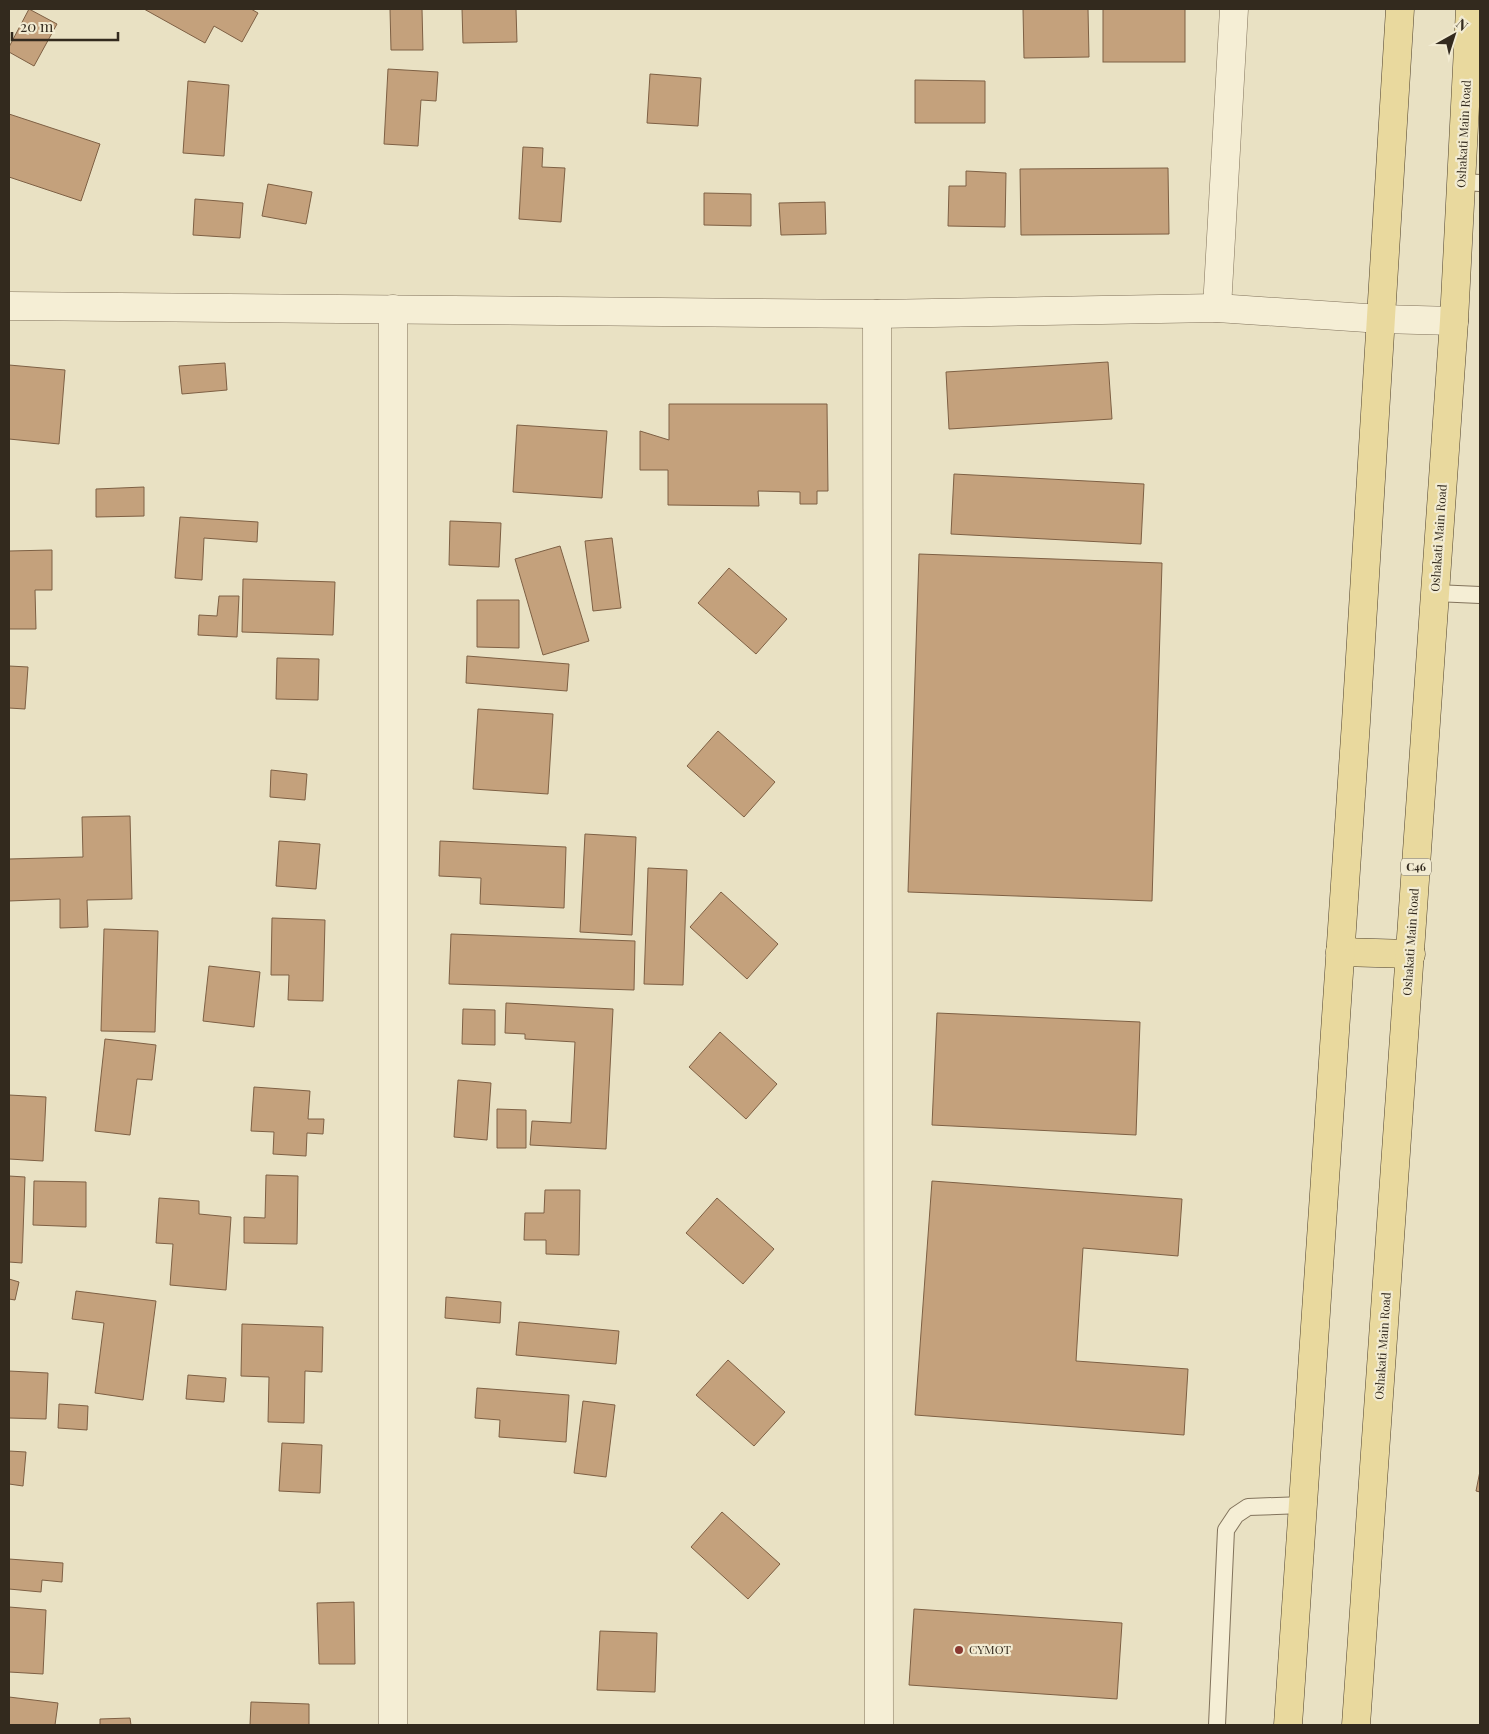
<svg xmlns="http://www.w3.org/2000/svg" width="1489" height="1734" font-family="'Playfair Display',serif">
<rect width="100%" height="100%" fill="#e9e1c3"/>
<g fill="#c4a17c" stroke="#7e6044">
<path d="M29 9 57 24 34 66 9 52V47Z"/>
<path d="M144 9H251L258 13 242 42 214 26 205 43Z"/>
<path d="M390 9H422L423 50H391Z"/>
<path d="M462 9H516L517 42 463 43Z"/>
<path d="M1023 9H1088L1089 57 1024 58Z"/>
<rect x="1103" y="9" width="82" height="53"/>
<path d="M388 69 438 72 436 101 421 100 418 146 384 144Z"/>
<path d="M650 74 701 78 698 126 647 123Z"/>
<path d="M915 80 985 81V123H915Z"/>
<path d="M188 81 229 85 224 156 183 153Z"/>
<path d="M9 114 100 144 81 201 9 177Z"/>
<path d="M523 147 543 148 542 167 565 168 561 222 519 219Z"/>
<path d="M1168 168 1169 234 1021 235 1020 169Z"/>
<path d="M966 171 1006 173 1005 227 948 226 949 186H966Z"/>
<path d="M268 184 312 192 306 224 262 216Z"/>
<path d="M704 193 751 194V226L704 225Z"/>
<path d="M195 199 243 203 240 238 193 235Z"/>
<path d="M825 202 826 234 781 235 779 203Z"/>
<path d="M1108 362 1112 419 949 429 946 372Z"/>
<path d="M225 363 227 390 182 394 179 366Z"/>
<path d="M9 365 65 370 59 444 9 439Z"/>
<path d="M669 404H827L828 491H817V504H800V492L758 491 759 506 668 505V470H640V431L669 440Z"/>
<path d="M517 425 607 431 602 498 513 492Z"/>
<path d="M954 474 1144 484 1141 544 951 534Z"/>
<path d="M144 487V516L96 517V489Z"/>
<path d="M180 517 258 522 257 542 204 538 202 580 175 578Z"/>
<path d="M450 521 501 523 499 567 449 565Z"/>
<path d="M612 538 621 608 593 611 585 541Z"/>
<path d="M560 546 589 641 543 655 515 559Z"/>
<path d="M52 550V590H35L36 629H9V551Z"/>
<path d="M919 554 1162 563 1152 901 908 892Z"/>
<path d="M729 568 787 619 756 654 698 603Z"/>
<path d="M243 579 335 582 333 635 242 632Z"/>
<path d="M219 596H239L237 637 198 635 199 615 217 616Z"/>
<path d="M477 600H519V648L477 647Z"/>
<path d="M467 656 569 664 567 691 466 683Z"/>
<path d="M277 658 319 659 318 700 276 699Z"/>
<path d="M9 666 28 667 25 709 9 708Z"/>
<path d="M478 709 553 714 548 794 473 789Z"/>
<path d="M718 731 775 782 744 817 687 766Z"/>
<path d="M271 770 307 774 305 800 270 797Z"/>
<path d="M130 816 132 899 87 900 88 927 60 928V899L9 901V859L83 857 82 817Z"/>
<path d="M585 834 636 837 632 935 580 932Z"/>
<path d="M279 841 320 844 316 889 276 886Z"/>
<path d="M440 841 566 847 564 908 480 904 481 878 439 876Z"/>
<path d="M648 868 687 870 683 985 644 984Z"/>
<path d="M721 892 778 944 747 979 690 927Z"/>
<path d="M272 918 325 920 323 1001 288 1000 289 975H271Z"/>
<path d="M104 929 158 931 155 1032 101 1031Z"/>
<path d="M451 934 635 941 634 990 449 984Z"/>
<path d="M209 966 260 972 254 1027 203 1021Z"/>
<path d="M506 1003 613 1009 606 1149 530 1145 532 1121 571 1123 575 1042 525 1039V1034L505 1033Z"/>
<path d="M463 1009 495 1010V1045L462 1044Z"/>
<path d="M937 1013 1140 1022 1136 1135 932 1125Z"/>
<path d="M720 1032 777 1084 746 1119 689 1067Z"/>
<path d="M105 1039 156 1045 152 1080 137 1079 130 1135 95 1131Z"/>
<path d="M458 1080 491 1083 487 1140 454 1137Z"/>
<path d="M254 1087 310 1091 308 1119H324L323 1134 307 1133 306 1156 273 1154 274 1132 251 1131Z"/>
<path d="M9 1095 46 1097 43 1161 9 1159Z"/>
<path d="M497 1109 526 1110V1148H497Z"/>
<path d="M266 1175 298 1176 297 1244 244 1243V1217L265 1218Z"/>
<path d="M9 1176 25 1177 22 1263 9 1262Z"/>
<path d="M34 1181 86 1182V1227L33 1225Z"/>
<path d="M932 1181 1182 1199 1178 1256 1083 1248 1076 1361 1188 1369 1184 1435 915 1415Z"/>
<path d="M545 1190H580L579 1255 546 1254V1240H524L525 1213H544Z"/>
<path d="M159 1198 199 1201V1214L231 1217 226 1290 170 1285 173 1244 156 1243Z"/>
<path d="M717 1198 774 1249 743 1284 686 1233Z"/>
<path d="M9 1279 19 1282 15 1300 9 1299Z"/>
<path d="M76 1291 156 1301 143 1400 95 1393 104 1323 72 1319Z"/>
<path d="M446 1297 501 1302 500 1323 445 1318Z"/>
<path d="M519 1322 619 1331 616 1364 516 1355Z"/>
<path d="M242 1324 323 1327 322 1372 305 1371 304 1423 268 1422 269 1377 241 1376Z"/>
<path d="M728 1360 785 1412 754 1446 696 1395Z"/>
<path d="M9 1371 48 1373 46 1419 9 1418Z"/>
<path d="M188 1375 226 1378 224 1402 186 1399Z"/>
<path d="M477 1388 569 1395 566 1442 499 1437 500 1420 475 1418Z"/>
<path d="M583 1401 615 1405 606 1477 574 1473Z"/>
<path d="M59 1404 88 1406 87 1430 58 1428Z"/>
<path d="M282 1443 322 1445 320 1493 279 1491Z"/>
<path d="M9 1451 26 1452 23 1486 9 1484Z"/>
<path d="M1480 1471V1492L1476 1491Z"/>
<path d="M722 1512 780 1564 748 1599 691 1547Z"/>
<path d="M9 1559 63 1563 62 1582 42 1580 41 1592 9 1589Z"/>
<path d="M354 1602 355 1664H319L317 1603Z"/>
<path d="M9 1607 46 1610 43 1674 9 1672Z"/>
<path d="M914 1609 1122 1623 1117 1699 909 1685Z"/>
<path d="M600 1631 657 1633 655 1692 597 1690Z"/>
<path d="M9 1697 58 1703 55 1725H9Z"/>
<path d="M251 1702 309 1704V1725H250Z"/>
<path d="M130 1718 131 1725H100V1719Z"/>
</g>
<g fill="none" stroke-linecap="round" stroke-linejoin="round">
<g stroke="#82735c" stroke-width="18">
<g id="lane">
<path d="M1462 182 1480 183"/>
<path d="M1435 593 1480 595"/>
<path d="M1217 1725 1226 1530 1236 1515 1248 1507 1303 1505"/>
</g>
</g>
<g stroke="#82735c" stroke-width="29">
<g id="street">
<path d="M9 306 877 314 1217 308 1381 319 1454 321"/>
<path d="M1217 308 1234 9"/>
<path d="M877 314 879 1725"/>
<path d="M393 1725V309"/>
</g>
</g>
<g stroke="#50422f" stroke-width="29">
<g id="primary">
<path d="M1340 952 1411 954"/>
<path d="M1288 1725 1356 722 1400 9"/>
<path d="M1356 1725 1454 321 1470 9"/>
</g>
</g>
<use href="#lane" stroke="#f5eed5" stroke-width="16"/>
<use href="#street" stroke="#f5eed5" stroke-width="28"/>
<use href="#primary" stroke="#e9d99e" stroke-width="28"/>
</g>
<circle fill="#8b3931" stroke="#f2ebd2" stroke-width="2" cx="959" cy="1650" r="5"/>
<g text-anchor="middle" stroke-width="4.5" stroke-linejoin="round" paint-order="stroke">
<rect fill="#f2ebd2" stroke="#6c6454" stroke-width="1" x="1401" y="858.5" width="30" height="17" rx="4"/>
<g font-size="11" font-weight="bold" fill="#332a1e">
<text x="1416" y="871">C46</text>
</g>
<g font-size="12" fill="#332a1e" stroke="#f2ebd2">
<text transform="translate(1464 134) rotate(-87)" y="4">Oshakati Main Road</text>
<text transform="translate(1439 538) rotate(-86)" y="4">Oshakati Main Road</text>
<text transform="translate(1411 942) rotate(-86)" y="4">Oshakati Main Road</text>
<text transform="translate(1383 1346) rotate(-86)" y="4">Oshakati Main Road</text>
</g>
<g font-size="12" fill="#332a1e" stroke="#f2ebd2" text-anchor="start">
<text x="969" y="1654">CYMOT</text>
</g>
</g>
<rect width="1489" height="1734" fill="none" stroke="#332a1e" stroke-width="20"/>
<g transform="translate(1454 35) rotate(39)" stroke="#f2ebd2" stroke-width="4" paint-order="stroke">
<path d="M0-4L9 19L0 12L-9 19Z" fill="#332a1e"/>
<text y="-8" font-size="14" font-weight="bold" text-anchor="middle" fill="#332a1e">N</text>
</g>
<path d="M12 32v8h106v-8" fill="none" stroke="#332a1e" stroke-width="2.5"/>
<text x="20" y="32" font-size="15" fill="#332a1e" stroke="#f2ebd2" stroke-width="4" paint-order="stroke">20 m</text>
</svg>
